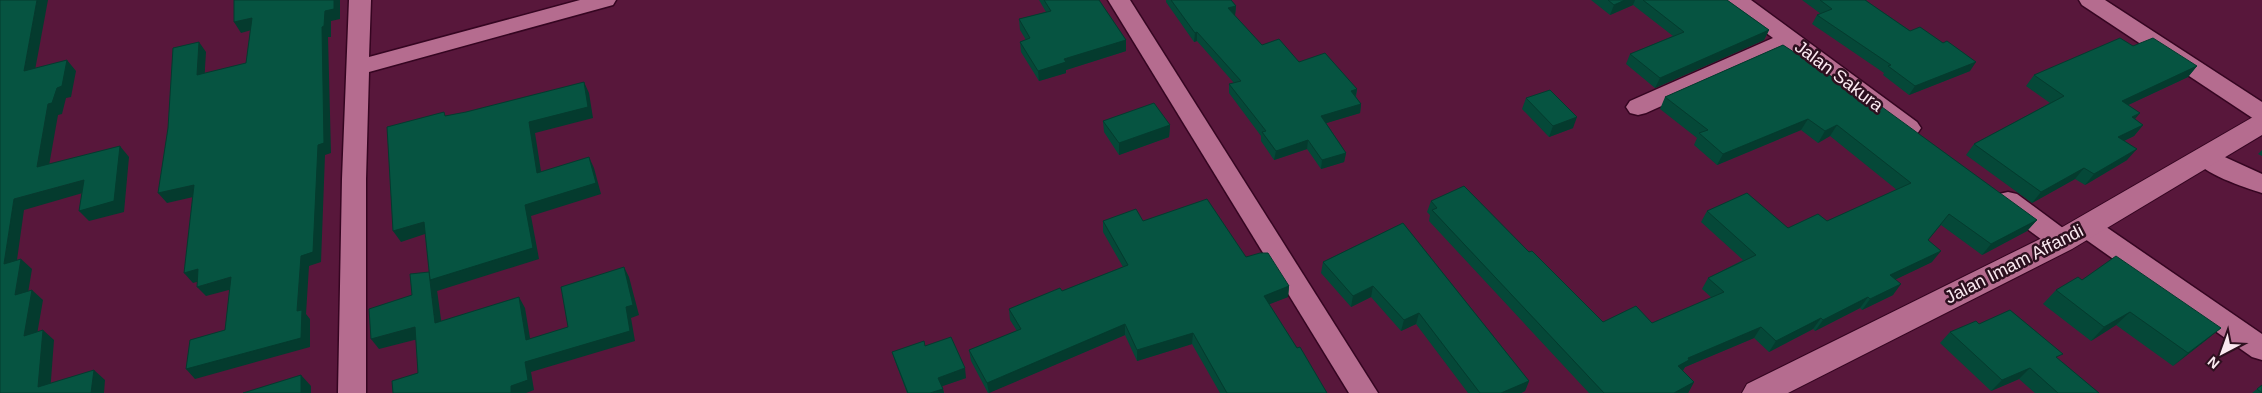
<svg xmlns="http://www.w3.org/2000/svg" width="2262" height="393" font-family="Arial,sans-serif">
<rect width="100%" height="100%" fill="#58173b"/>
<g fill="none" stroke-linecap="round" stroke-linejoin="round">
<g stroke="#350521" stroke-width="3">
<g id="street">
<path d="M349 0H371L369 57 580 0H616L613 5 369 72 366 179V393H338L342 179Z"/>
<path d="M1108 0H1130L1378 393H1349Z"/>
<path d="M1726 0H1751L1917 122 1921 128 1917 134 1909 136 1901 134 1788 49 1646 113 1638 115 1630 113 1626 107 1630 101 1773 38 1729 5Z"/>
<path d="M2079 0H2105L2262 102V121L2254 119 2082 5Z"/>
<path d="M2205 148 2262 174V193C2244 187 2202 174 2193 157L2196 151Z"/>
<path d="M2008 192 2017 194 2071 234 2075 241 2071 248 2062 251 2053 248 1999 208 1995 201 1999 194Z"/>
<path d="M2087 217 2096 220 2262 334V360L2252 357 2078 234 2074 227 2078 220Z"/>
</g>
</g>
<g stroke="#350521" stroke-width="2">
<path id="secondary" d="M2262 114V135L2072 249 1788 393H1742L1747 384 2052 233 2253 117Z"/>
</g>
<use href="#street" fill="#b56c8f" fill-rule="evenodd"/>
<use href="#secondary" fill="#b56c8f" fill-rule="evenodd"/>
</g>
<g fill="#054838">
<path d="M1039 0H1099L1126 40V51L1066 70V73L1039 81 1021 52 1020 42 1026 40 1020 30 1019 19 1046 12Z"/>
<path d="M1166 0H1231L1236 6 1235 15H1234L1262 45 1357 89 1356 97 1361 104 1360 113 1326 123 1346 153 1344 162 1321 169 1307 149 1274 160 1261 141V136L1229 93V84L1234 83 1197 41 1194 42 1166 2Z"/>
<path d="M1591 0H1727L1769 30 1764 40 1655 88 1626 64 1630 54 1673 36 1633 5 1610 15Z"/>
<path d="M1802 0H1867L1866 1 1970 71 1909 95 1883 75 1884 73 1812 24 1817 15 1821 14Z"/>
<path d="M1783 45 2037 220 2027 231 1982 255 1941 225 1928 240 1932 262 1896 279 1893 295 1862 310 1860 308 1815 331 1813 329 1769 352 1754 338 1685 367 1683 371 1694 382 1688 393H1589L1429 221 1430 215 1427 212 1431 201 1529 252 1603 322 1652 323 1712 298 1702 289 1708 278 1743 260 1701 222 1707 211 1788 228 1827 221 1897 190 1830 136 1818 143 1801 130 1717 165 1694 145 1697 138 1660 109 1665 97Z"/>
<path d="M2133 46 2197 66 2188 77 2128 105 2135 119 2143 125 2134 136 2124 141 2127 160 2085 185 2075 179 2032 203 1966 155 1974 144 2050 103 2026 86 2034 75Z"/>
<path d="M1526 98 1573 128 1549 137 1522 109Z"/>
<path d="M1103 121 1170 125 1169 137 1119 155 1104 132Z"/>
<path d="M2262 150V156L2258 154Z"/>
<path d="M1103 221H1143L1246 257 1289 286 1288 297 1269 304 1297 348 1327 393H1220L1192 344 1137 361 1125 335 988 393 971 361 969 350 1017 331 1010 320 1009 309 1062 291 1123 267 1103 232Z"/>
<path d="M1403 223 1529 381 1525 391 1521 393H1468L1416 324 1401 331 1371 297 1351 307 1321 273 1323 262Z"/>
<path d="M2082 280 2221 328 2205 341 2173 366 2116 325 2091 341 2043 304 2056 290Z"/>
<path d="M1979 324 2058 359 2099 393H2035L2019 379 1991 391 1940 343 1950 332Z"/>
<path d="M925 346 966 378 942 386 944 393H907L895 361 892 352Z"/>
<path d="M2262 385V393H2252Z"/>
</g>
<g fill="#043b2e">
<path d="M37 0H48L33 81 24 71Z"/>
<path d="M334 0H340V19L331 21V37H328L331 153 325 155 321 262 309 266 306 314 310 319V347L195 379 186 369 297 311 301 256 322 27 325 11Z"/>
<path d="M1625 0H1635L1633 5 1610 15 1614 5Z"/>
<path d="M1236 6 1235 15 1227 17 1228 8Z"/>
<path d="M252 18 259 28 241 33 234 22Z"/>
<path d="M1769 30 1764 40 1655 88 1660 78Z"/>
<path d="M1197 32V41L1194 42 1195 33Z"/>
<path d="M1126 40V51L1066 70V73L1039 81 1038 71 1064 59Z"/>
<path d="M199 42 206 52 204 85 197 75Z"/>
<path d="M67 60 76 71 71 97 66 98 62 114 58 115 47 177 37 167 48 104Z"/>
<path d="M1976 62 1970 71 1909 95 1915 86Z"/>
<path d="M2197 66 2188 77 2113 112 2122 101Z"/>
<path d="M584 82 589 93 593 118 535 133 543 184 537 173 529 122Z"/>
<path d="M1357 89 1355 98 1351 91Z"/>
<path d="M1361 104 1360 113 1320 125 1321 116Z"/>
<path d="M2140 113 2131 124 2132 117Z"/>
<path d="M1577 117 1573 128 1549 137 1553 126Z"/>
<path d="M1808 119 1801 130 1717 165 1723 154Z"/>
<path d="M1170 125 1169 137 1119 155V143Z"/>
<path d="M1837 125 1830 136 1818 143 1825 131Z"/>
<path d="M2143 125 2134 136 2109 148 2118 137Z"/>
<path d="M1308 140 1307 149 1274 160 1276 151Z"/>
<path d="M120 146 129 157 124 212 89 221 79 211Z"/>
<path d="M2137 149 2127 160 2085 185 2094 174Z"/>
<path d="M1346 153 1344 162 1321 169 1322 160Z"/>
<path d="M589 157 594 168 601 194 531 216 539 259 437 291V290L443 334 435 323 429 272 525 205Z"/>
<path d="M2084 168 2075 179 2032 203 2041 192Z"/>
<path d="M84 180 93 190 24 210 15 274 4 264 14 199Z"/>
<path d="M194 185 202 195 167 203 158 193Z"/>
<path d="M2037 220 2027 231 1982 255 1991 244Z"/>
<path d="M424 222 431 232 401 242 393 231Z"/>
<path d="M1941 251 1932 262 1882 286 1890 275Z"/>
<path d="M21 259 32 269 26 305 15 295Z"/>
<path d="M624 267 629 277 639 315 631 318 635 341 531 372 534 390 526 393H511V386L525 362 626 307Z"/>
<path d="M198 269 207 279 193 283 184 273Z"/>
<path d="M231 277 240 287 206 296 197 287Z"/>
<path d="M1901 284 1893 295 1862 310 1870 299Z"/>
<path d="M1289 286 1288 297 1262 307 1264 296Z"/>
<path d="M1373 286 1371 297 1351 307 1353 296Z"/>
<path d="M32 290 43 300 35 346 24 336Z"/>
<path d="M519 297 525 308 532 350 526 340Z"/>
<path d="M1868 297 1860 308 1815 331 1823 320Z"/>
<path d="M2130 312 2116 325 2091 341 2104 327Z"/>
<path d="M1419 313 1416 324 1401 331 1404 320Z"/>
<path d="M1821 318 1813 329 1769 352 1776 341Z"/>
<path d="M1125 324V335L989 393 987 383Z"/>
<path d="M415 327 422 338 379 349 371 339Z"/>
<path d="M1761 327 1754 338 1685 367 1683 370 1671 376 1678 366 1688 358Z"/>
<path d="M2221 328 2205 341 2173 366 2188 353Z"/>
<path d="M43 330 54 340 50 393 38 387Z"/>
<path d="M1193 333 1192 344 1137 361V350Z"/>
<path d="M965 368 966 378 940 387 938 378Z"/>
<path d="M2030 368 2019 379 1991 391 2002 380Z"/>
<path d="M94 370 105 380 104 393H91Z"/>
<path d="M301 375 311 386V393H301Z"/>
<path d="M1529 381 1525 391 1521 393H1501Z"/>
<path d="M1694 382 1688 393H1674Z"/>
<path d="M943 389 944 393H930Z"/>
</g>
<g fill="#065441" stroke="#043b2e">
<path d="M0 0H37L24 71 67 60 62 86 57 88 52 103 48 104 37 167 120 146 114 201 79 211 84 180 14 199 4 264 21 259 15 295 32 290 24 336 43 330 38 387 94 370 91 393H0Z"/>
<path d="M234 0H334V9L325 11 324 26 322 27 324 143 318 145 313 252 301 256 297 311 302 310 301 338 186 369 190 340 225 330 231 277 197 287 198 269 184 273 194 185 158 193 168 128 173 48 199 42 197 75 246 63 252 18 234 22Z"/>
<path d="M1044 0H1099L1126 40 1064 59 1066 62 1038 71 1020 42 1030 38 1019 19 1051 11Z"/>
<path d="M1171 0H1231L1236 6 1228 8 1262 45 1279 39 1299 62 1325 53 1357 89 1351 91 1361 104 1321 116 1346 153 1322 160 1308 140 1276 151 1262 132 1266 131 1229 84 1241 81 1197 32 1195 33Z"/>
<path d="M1608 0H1625L1614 5Z"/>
<path d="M1643 0H1727L1769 30 1660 78 1630 54 1684 32Z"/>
<path d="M1820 0H1865L1910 31 1920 27 1943 43 1947 41 1976 62 1915 86 1888 66 1891 65 1817 15 1832 9Z"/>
<path d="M2120 38 2133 46 2153 38 2197 66 2122 101 2140 113 2132 117 2143 125 2118 137 2137 149 2094 174 2084 168 2041 192 1974 144 2064 96 2034 75Z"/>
<path d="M1783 45 1880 108 1882 107 2037 220 1991 244 1949 214 1928 240 1941 251 1890 275 1901 284 1870 299 1868 297 1823 320 1821 318 1776 341 1761 327 1688 358 1689 360 1678 366 1694 382 1674 393H1604L1432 210 1437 208 1431 201 1464 186 1529 252 1532 251 1603 322 1636 306 1652 323 1724 292 1708 278 1756 255 1707 211 1747 193 1788 228 1818 214 1827 221 1911 183 1837 125 1825 131 1808 119 1723 154 1699 133 1708 130 1665 97Z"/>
<path d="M584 82 588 107 529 122 537 173 589 157 596 183 525 205 533 248 430 280 424 222 393 231 387 127 444 112 445 116 466 112Z"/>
<path d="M1550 90 1577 117 1553 126 1526 98Z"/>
<path d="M1154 103 1170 125 1119 143 1103 121Z"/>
<path d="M1207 199 1246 257 1260 253H1268L1289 286 1264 296 1297 348 1300 347 1327 393H1227L1193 333 1137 350 1125 324 987 383 969 350 1021 329 1009 309 1060 288 1062 291 1128 265 1103 221 1136 209 1143 221Z"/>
<path d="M1403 223 1529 381 1501 393H1480L1419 313 1404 320 1373 286 1353 296 1323 262Z"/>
<path d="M2116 256 2221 328 2188 353 2130 312 2104 327 2056 290 2078 277 2082 280Z"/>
<path d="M624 267 633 305 626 307 630 331 525 362 528 380 511 386V393H393L392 381 418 373 415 327 371 339 369 309 412 295 410 274 429 272 435 323 519 297 526 340 568 327 561 287Z"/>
<path d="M2010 310 2063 354 2056 357 2099 393H2058L2030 368 2002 380 1950 332 1976 321 1979 324Z"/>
<path d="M951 337 965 368 938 378 943 389 930 393H908L892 352 924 341 925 346Z"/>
<path d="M301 375V393H243Z"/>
<path d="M2262 385V393L2257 389Z"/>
</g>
<g text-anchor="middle" stroke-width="5" stroke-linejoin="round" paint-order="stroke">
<g font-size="18" fill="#fae9f0" stroke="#2d101f">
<text transform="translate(1839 76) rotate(37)" y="6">Jalan Sakura</text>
<text transform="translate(2014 264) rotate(-27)" y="6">Jalan Imam Affandi</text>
</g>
</g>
<g transform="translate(2222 353) rotate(221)" stroke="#2d101f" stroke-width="4" paint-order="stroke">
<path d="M0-4L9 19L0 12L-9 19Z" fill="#fae9f0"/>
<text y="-8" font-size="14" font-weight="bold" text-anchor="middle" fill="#fae9f0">N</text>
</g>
</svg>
